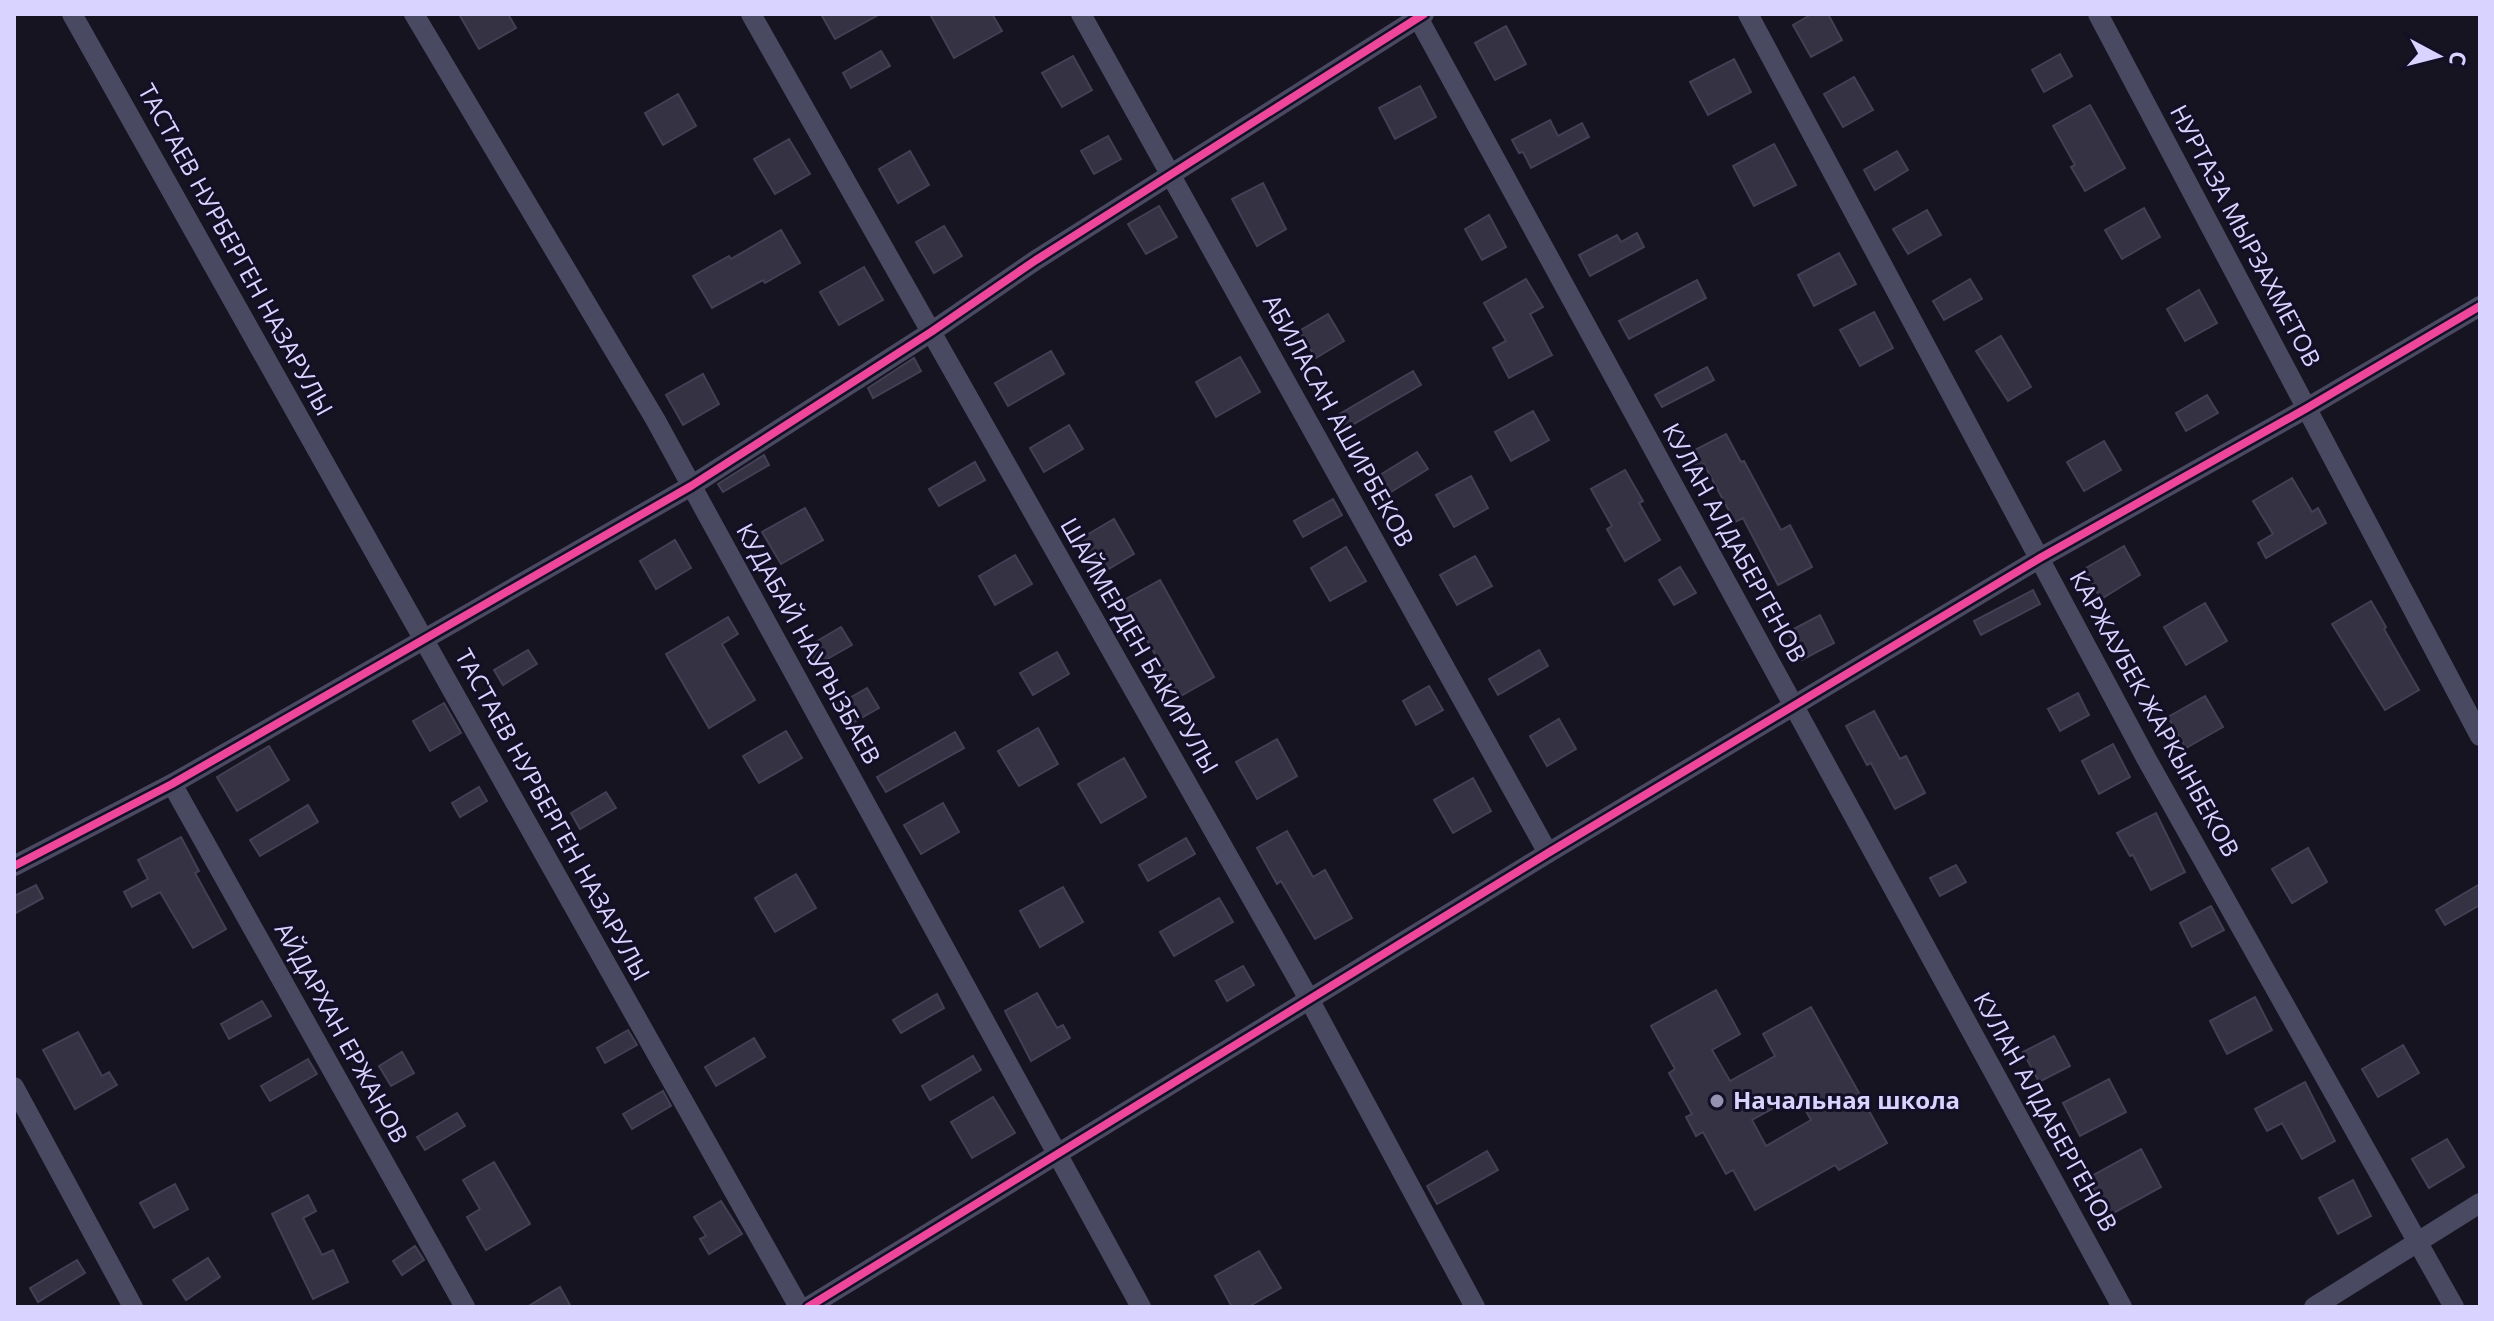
<svg xmlns="http://www.w3.org/2000/svg" width="2494" height="1321" font-family="'Open Sans',sans-serif">
<rect width="100%" height="100%" fill="#161421"/>
<g fill="#343243" stroke="#433f54" stroke-width="2" fill-rule="evenodd">
<path d="M459 14H508L516 28 479 49Z"/>
<path d="M821 14H880L835 39Z"/>
<path d="M930 14H992L1002 31 954 58Z"/>
<path d="M1812 14H1828L1842 40 1811 57 1793 25Z"/>
<path d="M1506 26 1526 64 1495 80 1475 43Z"/>
<path d="M881 51 890 66 851 88 843 73Z"/>
<path d="M2060 54 2072 76 2044 92 2032 70Z"/>
<path d="M1073 56 1092 90 1062 107 1042 73Z"/>
<path d="M1734 59 1751 92 1708 115 1690 82Z"/>
<path d="M1854 77 1873 110 1843 127 1824 94Z"/>
<path d="M1420 86 1436 117 1395 139 1379 108Z"/>
<path d="M678 94 696 126 663 145 645 113Z"/>
<path d="M2090 105 2125 168 2085 191 2071 167 2075 165 2053 126Z"/>
<path d="M1550 120 1558 136 1582 123 1589 137 1531 168 1523 152 1519 153 1512 140Z"/>
<path d="M1108 136 1121 159 1094 174 1081 151Z"/>
<path d="M789 139 810 174 775 194 754 159Z"/>
<path d="M1774 144 1796 185 1754 206 1733 166Z"/>
<path d="M910 151 929 185 898 203 879 169Z"/>
<path d="M1897 151 1908 170 1875 190 1864 170Z"/>
<path d="M1263 183 1286 229 1257 246 1232 199Z"/>
<path d="M1159 206 1177 237 1146 254 1128 224Z"/>
<path d="M2144 208 2160 237 2122 259 2105 230Z"/>
<path d="M1927 210 1941 235 1908 254 1893 229Z"/>
<path d="M1489 215 1506 247 1482 260 1465 229Z"/>
<path d="M944 226 962 256 934 273 916 242Z"/>
<path d="M781 230 800 263 765 283 763 280 712 308 693 276 729 256 731 259Z"/>
<path d="M1637 233 1644 247 1590 276 1579 255 1617 235 1621 242Z"/>
<path d="M1839 253 1856 284 1814 306 1798 275Z"/>
<path d="M864 267 883 300 839 325 820 292Z"/>
<path d="M1526 279 1543 307 1530 314 1552 355 1509 378 1493 348 1506 341 1484 303Z"/>
<path d="M1970 279 1982 299 1944 320 1933 301Z"/>
<path d="M1697 280 1706 298 1629 339 1619 321Z"/>
<path d="M2199 290 2217 323 2185 341 2167 309Z"/>
<path d="M1874 312 1893 348 1860 366 1840 330Z"/>
<path d="M1328 314 1344 341 1316 358 1299 331Z"/>
<path d="M2001 336 2031 387 2008 401 1976 351Z"/>
<path d="M1051 351 1064 374 1008 406 995 383Z"/>
<path d="M1240 357 1260 392 1216 417 1196 382Z"/>
<path d="M914 358 921 371 873 398 868 388Z"/>
<path d="M1707 367 1714 380 1662 407 1655 395Z"/>
<path d="M1413 371 1421 385 1345 429 1338 415Z"/>
<path d="M703 374 719 404 683 425 666 395Z"/>
<path d="M2207 395 2218 413 2186 431 2176 413Z"/>
<path d="M1533 411 1549 440 1511 461 1495 432Z"/>
<path d="M1069 425 1083 449 1044 472 1030 448Z"/>
<path d="M1726 434 1741 462 1744 461 1781 530 1790 525 1812 567 1778 585 1743 518 1735 522 1704 464 1697 468 1689 453Z"/>
<path d="M2104 441 2121 470 2084 491 2067 462Z"/>
<path d="M1417 452 1428 469 1391 492 1380 475Z"/>
<path d="M764 455 769 465 723 492 718 484Z"/>
<path d="M975 462 985 480 939 506 929 489Z"/>
<path d="M1625 470 1643 501 1639 503 1660 540 1625 561 1607 529 1612 526 1591 489Z"/>
<path d="M1471 476 1488 508 1454 527 1436 495Z"/>
<path d="M2292 478 2312 512 2318 508 2326 523 2266 558 2258 543 2273 534 2253 501Z"/>
<path d="M1333 499 1342 515 1303 537 1294 521Z"/>
<path d="M805 508 823 540 781 564 762 532Z"/>
<path d="M1114 519 1134 554 1100 574 1080 539Z"/>
<path d="M675 540 691 568 656 589 640 561Z"/>
<path d="M2124 546 2140 575 2101 599 2084 569Z"/>
<path d="M1346 547 1366 581 1330 601 1311 568Z"/>
<path d="M1015 555 1032 584 995 605 979 576Z"/>
<path d="M1475 556 1492 586 1457 605 1440 575Z"/>
<path d="M1680 567 1696 593 1674 605 1659 580Z"/>
<path d="M1160 580 1214 677 1179 697 1143 633 1135 637 1117 604Z"/>
<path d="M2033 590 2040 604 1981 635 1974 621Z"/>
<path d="M2371 601 2386 627 2384 629 2419 690 2385 710 2332 624Z"/>
<path d="M2205 603 2227 641 2186 665 2164 627Z"/>
<path d="M1820 615 1834 643 1802 660 1788 632Z"/>
<path d="M728 617 738 634 722 644 755 700 709 728 666 654Z"/>
<path d="M841 627 852 645 815 666 805 648Z"/>
<path d="M528 650 537 664 503 685 494 670Z"/>
<path d="M1539 650 1548 666 1498 695 1489 679Z"/>
<path d="M1057 652 1069 674 1033 695 1020 673Z"/>
<path d="M1429 686 1443 710 1416 725 1403 701Z"/>
<path d="M867 688 879 708 849 725 837 705Z"/>
<path d="M2078 693 2089 715 2060 731 2048 709Z"/>
<path d="M2205 696 2223 727 2186 748 2168 717Z"/>
<path d="M444 703 461 733 430 751 413 721Z"/>
<path d="M1874 711 1900 759 1906 756 1925 793 1895 809 1871 763 1867 765 1846 726Z"/>
<path d="M1559 719 1576 749 1547 766 1530 736Z"/>
<path d="M1038 728 1058 764 1019 786 998 751Z"/>
<path d="M786 731 802 758 759 783 743 756Z"/>
<path d="M955 732 964 748 886 792 877 777Z"/>
<path d="M1277 739 1297 776 1257 799 1236 762Z"/>
<path d="M2113 744 2130 777 2099 794 2082 761Z"/>
<path d="M269 746 289 780 237 811 217 777Z"/>
<path d="M1124 758 1146 797 1101 823 1078 784Z"/>
<path d="M1473 778 1491 811 1453 833 1434 800Z"/>
<path d="M479 787 487 801 460 817 452 803Z"/>
<path d="M606 792 616 808 580 829 571 813Z"/>
<path d="M943 803 959 832 921 854 904 825Z"/>
<path d="M308 805 318 822 260 856 250 840Z"/>
<path d="M2156 813 2185 872 2151 890 2133 855 2130 856 2117 833Z"/>
<path d="M1287 831 1313 877 1325 870 1352 918 1315 939 1281 881 1277 884 1257 848Z"/>
<path d="M181 837 199 871 195 873 226 929 193 948 160 892 132 907 124 892 148 879 138 860Z"/>
<path d="M1186 838 1195 854 1148 881 1139 865Z"/>
<path d="M2308 848 2327 882 2292 903 2272 869Z"/>
<path d="M1956 865 1966 882 1940 896 1930 878Z"/>
<path d="M796 874 816 908 775 932 755 898Z"/>
<path d="M2480 884V905L2445 925 2436 910Z"/>
<path d="M36 885 43 898 14 914V896Z"/>
<path d="M1063 887 1083 922 1040 947 1020 911Z"/>
<path d="M1219 898 1233 922 1174 956 1160 932Z"/>
<path d="M2211 906 2224 930 2192 947 2180 923Z"/>
<path d="M1243 966 1254 985 1227 1001 1216 981Z"/>
<path d="M1716 990 1740 1034 1712 1050 1730 1081 1775 1056 1763 1034 1811 1007 1887 1143 1839 1170 1835 1165 1755 1210 1733 1170 1726 1174 1703 1132 1696 1136 1686 1117 1692 1114 1669 1073 1675 1069 1651 1026ZM1797 1095 1811 1120 1766 1146 1752 1120Z"/>
<path d="M1037 993 1057 1028 1063 1025 1070 1038 1031 1061 1005 1011Z"/>
<path d="M937 994 944 1008 901 1033 893 1020Z"/>
<path d="M2255 997 2272 1030 2227 1054 2210 1021Z"/>
<path d="M262 1001 271 1016 229 1039 221 1024Z"/>
<path d="M628 1030 637 1045 605 1063 597 1048Z"/>
<path d="M78 1032 102 1076 109 1072 117 1085 75 1109 43 1050Z"/>
<path d="M2054 1036 2070 1066 2039 1082 2023 1052Z"/>
<path d="M754 1038 765 1057 716 1086 705 1067Z"/>
<path d="M2403 1045 2419 1073 2378 1097 2362 1069Z"/>
<path d="M402 1052 414 1073 391 1086 379 1066Z"/>
<path d="M973 1056 981 1070 930 1100 922 1086Z"/>
<path d="M308 1059 317 1074 270 1101 261 1086Z"/>
<path d="M2109 1079 2126 1112 2080 1136 2063 1103Z"/>
<path d="M2305 1082 2335 1141 2302 1159 2282 1123 2267 1131 2255 1109Z"/>
<path d="M663 1091 671 1106 632 1129 623 1114Z"/>
<path d="M993 1097 1015 1133 972 1158 951 1122Z"/>
<path d="M457 1113 465 1126 425 1150 417 1137Z"/>
<path d="M2447 1139 2464 1167 2429 1188 2412 1159Z"/>
<path d="M2141 1149 2161 1187 2108 1216 2088 1178Z"/>
<path d="M1487 1151 1498 1170 1437 1204 1427 1186Z"/>
<path d="M494 1162 530 1224 486 1250 467 1217 480 1209 463 1180Z"/>
<path d="M2353 1180 2371 1216 2338 1234 2319 1198Z"/>
<path d="M175 1184 188 1209 154 1228 140 1203Z"/>
<path d="M308 1195 316 1211 303 1218 322 1255 333 1250 348 1282 313 1299 272 1214Z"/>
<path d="M721 1201 742 1234 709 1254 700 1239 706 1236 694 1217Z"/>
<path d="M415 1246 424 1260 402 1275 393 1261Z"/>
<path d="M1259 1251 1281 1288 1248 1307H1232L1215 1276Z"/>
<path d="M208 1258 220 1277 186 1300 173 1280Z"/>
<path d="M77 1260 85 1273 38 1302 30 1288Z"/>
<path d="M560 1287 571 1307H527Z"/>
</g>
<g fill="none" stroke-linecap="round" stroke-linejoin="round">
<g stroke="#4a4962" stroke-width="20">
<path d="M72 14 799 1307"/>
<path d="M414 14 655 419 1141 1307"/>
<path d="M751 14 1309 999 1475 1307"/>
<path d="M1081 14 1548 853"/>
<path d="M1416 14 2122 1307"/>
<path d="M1748 14 2146 758 2454 1307"/>
<path d="M2098 14 2480 736"/>
<path d="M172 784 465 1307"/>
<path d="M14 866 172 784 691 486 931 332 1036 260 1424 14"/>
<path d="M14 1087 133 1307"/>
<path d="M808 1307 1548 853 2040 558 2307 408 2480 306"/>
<path d="M2314 1307 2480 1203"/>
</g>
<g stroke="#130f26" stroke-width="13">
<g id="cycleway">
<path d="M14 866 172 784 691 486 931 332 1036 260 1424 14"/>
<path d="M808 1307 1548 853 2040 558 2307 408 2480 306"/>
</g>
</g>
<use href="#cycleway" stroke="#ed469a" stroke-width="8"/>
</g>
<circle fill="#9591b1" stroke="#130f26" stroke-width="3" cx="1717" cy="1101" r="8"/>
<g text-anchor="middle" stroke-width="6" stroke-linejoin="round" paint-order="stroke">
<g font-size="24" fill="#d9d4ff" stroke="#130f26">
<text transform="translate(2245 236) rotate(62)" y="8">НУРТАЗА МЫРЗАХМЕТОВ</text>
<text transform="translate(235 250) rotate(61)" y="8">ТАСТАЕВ НУРБЕРГЕН НАЗАРУЛЫ</text>
<text transform="translate(1338 421) rotate(61)" y="8">АБИЛАСАН АШИРБЕКОВ</text>
<text transform="translate(1734 543) rotate(61)" y="8">КУЛАН АЛДАБЕРГЕНОВ</text>
<text transform="translate(808 644) rotate(61)" y="8">КУДАБАЙ НАУРЫЗБАЕВ</text>
<text transform="translate(1139 646) rotate(60)" y="8">ШАЙМЕРДЕН БАКИРУЛЫ</text>
<text transform="translate(2154 714) rotate(61)" y="8">КАРЖАУБЕК ЖАРКЫНБЕКОВ</text>
<text transform="translate(552 815) rotate(61)" y="8">ТАСТАЕВ НУРБЕРГЕН НАЗАРУЛЫ</text>
<text transform="translate(341 1033) rotate(61)" y="8">АЙДАРХАН ЕРЖАНОВ</text>
<text transform="translate(2045 1112) rotate(61)" y="8">КУЛАН АЛДАБЕРГЕНОВ</text>
</g>
<g font-size="24" font-weight="bold" fill="#d9d4ff" stroke="#130f26" text-anchor="start">
<text x="1733" y="1109">Начальная школа</text>
</g>
</g>
<rect width="2494" height="1321" fill="none" stroke="#d9d4ff" stroke-width="32"/>
<g transform="translate(2438 56) rotate(97)" stroke="#130f26" stroke-width="6" paint-order="stroke">
<path d="M0-6L14 30L0 20L-14 30Z" fill="#d9d4ff"/>
<text y="-12" font-size="22" font-weight="bold" text-anchor="middle" fill="#d9d4ff">С</text>
</g>
</svg>
